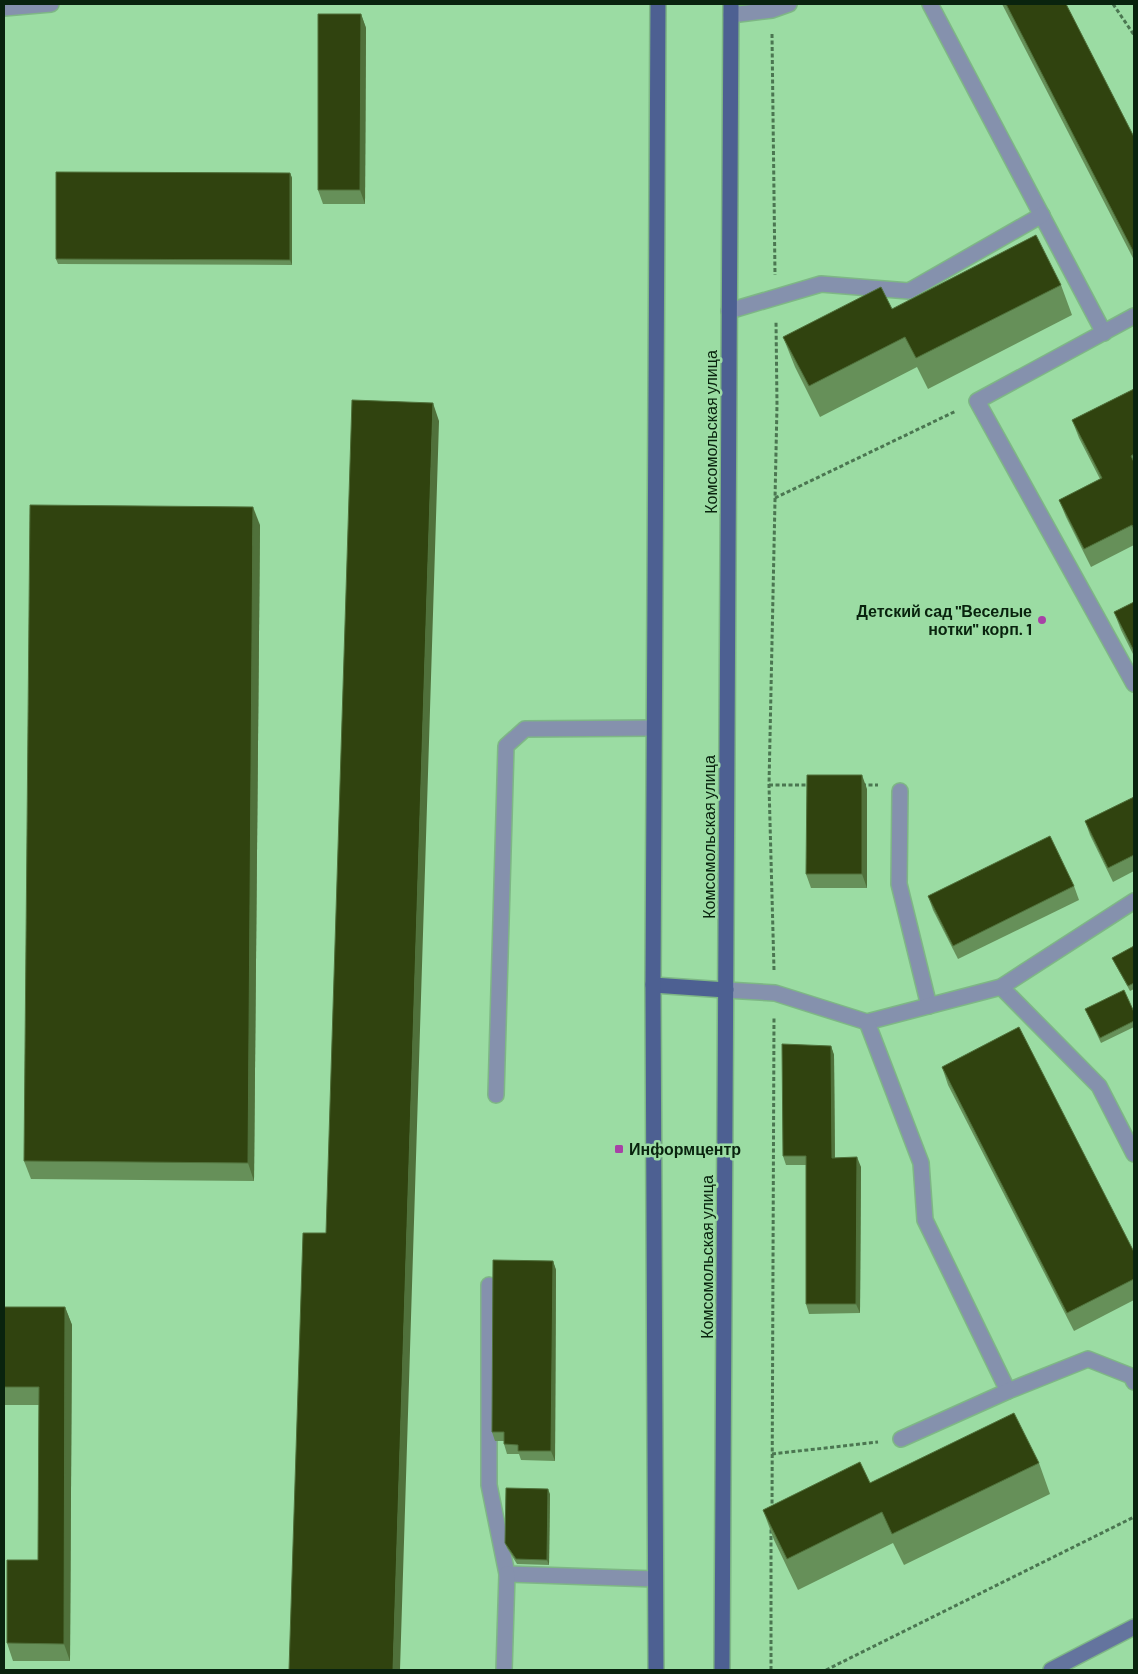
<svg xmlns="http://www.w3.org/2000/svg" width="1138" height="1674" font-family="Barlow,sans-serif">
<rect width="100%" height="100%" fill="#9bdca3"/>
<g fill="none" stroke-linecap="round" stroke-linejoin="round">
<g stroke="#7eb785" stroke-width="18">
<g id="lane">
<path d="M930 4 1104 333"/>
<path d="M4 8 51 4"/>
<path d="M731 15 772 10 789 4"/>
<path d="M729 311 821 284 909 291 1042 215"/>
<path d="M1134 316 977 401 1134 684"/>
<path d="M900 791 899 884 929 1006"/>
<path d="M1001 987 1099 1086 1134 1154"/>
<path d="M726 990 775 993 867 1022 1001 987 1134 901"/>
<path d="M867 1022 921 1163 925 1220 1008 1391"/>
<path d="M496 1095 506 746 525 729 654 728"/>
<path d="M489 1285V1485L507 1574 655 1579"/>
<path d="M901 1439 1008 1391 1088 1359 1131 1376 1134 1382"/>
<path d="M504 1670 507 1574"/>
</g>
</g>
<g stroke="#7eb785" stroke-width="18">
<path id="secondary" d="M1051 1670 1134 1627"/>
</g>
<g stroke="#7eb785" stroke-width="18">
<g id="primary">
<path d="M653 985 726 990"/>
<path d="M656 1670 653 985 658 4"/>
<path d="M722 1670 731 4"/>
</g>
</g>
<g stroke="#4b7651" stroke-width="3" stroke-dasharray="4 2.5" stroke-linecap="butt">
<path d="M1113 4 1134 35"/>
<path d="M772 34 775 275"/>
<path d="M775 498 956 411"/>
<path d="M769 785H811"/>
<path d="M862 785H878"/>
<path d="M774 970 769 785 777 405 776 321"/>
<path d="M772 1454 878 1442"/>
<path d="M772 1510 774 1016"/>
<path d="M771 1670V1528"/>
<path d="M826 1670 1134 1517"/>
</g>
<use href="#lane" stroke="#8591ad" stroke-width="15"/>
<use href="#secondary" stroke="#64749e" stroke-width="15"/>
<use href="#primary" stroke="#4d6092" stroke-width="15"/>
</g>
<g fill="#669059">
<path d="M1002 4H1066L1134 137V260Z"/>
<path d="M361 14 366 28 365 204H323L318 190Z"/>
<path d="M290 173 292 178V265L58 264 56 259Z"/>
<path d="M1061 285 1072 315 928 389 917 367 820 417 795 367 783 337 892 309Z"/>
<path d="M1134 389V545L1091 567 1066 517 1059 500 1100 479 1079 438 1072 420Z"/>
<path d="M260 525 254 1181 31 1179 24 1161Z"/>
<path d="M1134 602V656L1121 630 1114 612Z"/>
<path d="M867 789V888H811L806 874Z"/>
<path d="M1134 797V871L1113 882 1090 835 1085 821Z"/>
<path d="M1074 886 1079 900 958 959 933 910 928 896Z"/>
<path d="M1134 946V989L1130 991 1114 962 1112 958Z"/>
<path d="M1085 1009 1134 1012V1027L1101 1043Z"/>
<path d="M831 1046 834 1055 835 1158 861 1167 860 1313 809 1314 806 1304V1165H786L783 1156Z"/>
<path d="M942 1067 1134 1252V1300L1074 1331 948 1085Z"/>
<path d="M553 1261 556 1270 555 1461 521 1460 519 1454H507L504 1444V1441H495L492 1432Z"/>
<path d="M4 1307H65L72 1325 70 1661H13L7 1643 38 1560 39 1405H4Z"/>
<path d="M1039 1463 1050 1494 904 1565 893 1543 798 1590 774 1540 763 1510 870 1483Z"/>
<path d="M550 1494 549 1565 517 1564 507 1548 505 1543Z"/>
</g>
<g fill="#50713b">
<path d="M361 14 366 28 365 204 360 190Z"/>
<path d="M290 173 292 178V265L290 260Z"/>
<path d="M433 403 439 421 400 1670H393Z"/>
<path d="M253 507 260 525 254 1181 248 1163Z"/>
<path d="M862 775 867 789V888L862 874Z"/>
<path d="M831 1046 834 1055 835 1168 832 1158Z"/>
<path d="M857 1157 861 1167 860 1313 856 1304Z"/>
<path d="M553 1261 556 1270 555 1461 551 1451Z"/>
<path d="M65 1307 72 1325 70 1661 64 1644Z"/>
<path d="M548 1489 550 1494 549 1565 547 1560Z"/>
</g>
<g fill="#30430f" stroke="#50713b">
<path d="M1006 4H1066L1134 137V253Z"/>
<path d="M318 14H361L360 190H318Z"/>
<path d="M56 172 290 173V260L56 259Z"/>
<path d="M1036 235 1061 285 916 358 905 337 809 386 783 337 881 287 892 309Z"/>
<path d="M1134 389V454L1131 456 1134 462V529L1132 525 1084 549 1059 500 1102 478 1072 420Z"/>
<path d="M352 400 433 403 393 1670H289L303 1233H326Z"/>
<path d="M30 505 253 507 248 1163 24 1161Z"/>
<path d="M1134 602V651L1114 612Z"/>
<path d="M807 775H862V874H806Z"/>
<path d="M1134 797V855L1108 868 1085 821Z"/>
<path d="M1050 836 1074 886 953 946 928 896Z"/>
<path d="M1134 946V983L1128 986 1112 958Z"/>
<path d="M1124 990 1134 1012V1021L1100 1038 1085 1009Z"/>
<path d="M1019 1027 1134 1252V1279L1067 1313 942 1067Z"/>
<path d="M782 1044 831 1046 832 1158 857 1157 856 1304H806V1156H783Z"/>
<path d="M493 1260 553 1261 551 1451H518V1445L504 1444V1432H492Z"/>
<path d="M4 1307H65L64 1644 7 1643V1560H38L39 1387H4Z"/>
<path d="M1014 1413 1039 1463 892 1534 882 1512 787 1559 763 1510 860 1462 870 1483Z"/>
<path d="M506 1488 548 1489 547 1560 516 1559 505 1543Z"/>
</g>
<g fill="#a742a6" stroke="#9bdca3" stroke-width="2">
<circle cx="1042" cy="620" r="5"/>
<rect x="614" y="1144" width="10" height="10" rx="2.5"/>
</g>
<g text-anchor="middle" stroke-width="5" stroke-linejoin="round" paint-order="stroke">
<g font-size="16" fill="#09230e" stroke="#9bdca3">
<text transform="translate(711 432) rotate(-90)" y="6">Комсомольская улица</text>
<text transform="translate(709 837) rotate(-90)" y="6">Комсомольская улица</text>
<text transform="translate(707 1257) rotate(-90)" y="6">Комсомольская улица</text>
</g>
<g font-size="16" font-weight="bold" fill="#09230e" stroke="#9bdca3" text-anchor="end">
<text x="1032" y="617">Детский сад "Веселые<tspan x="1032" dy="18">нотки" корп. 1</tspan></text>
<text x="629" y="1155" text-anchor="start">Информцентр</text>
</g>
</g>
<rect width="1138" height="1674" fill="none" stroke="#09230e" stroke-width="10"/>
</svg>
